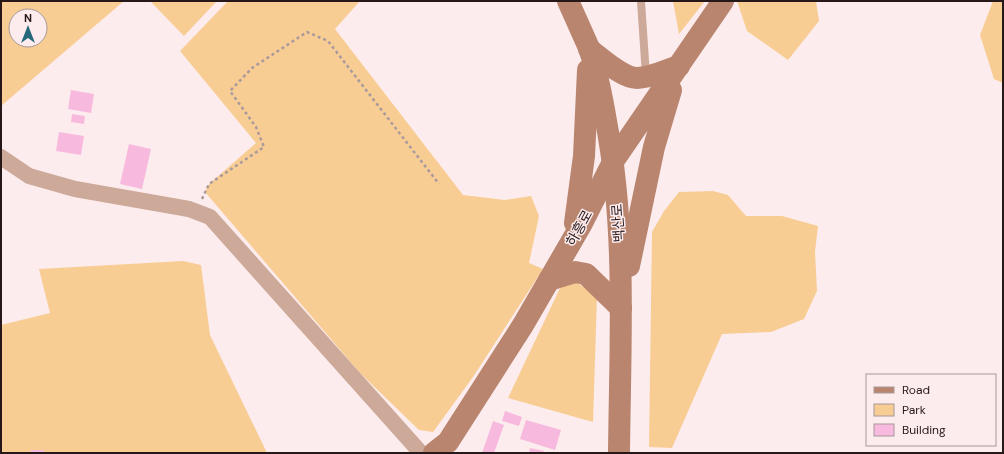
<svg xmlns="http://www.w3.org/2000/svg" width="1004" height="454" font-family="'DM Sans','Noto Sans KR',sans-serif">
<rect width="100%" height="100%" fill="#fdeced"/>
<g fill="#f8cd94" fill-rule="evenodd">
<path d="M1 1H124L1 106ZM16 16H40V40H16Z"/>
<path d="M150 1H217L184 36Z"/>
<path d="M228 1H360L335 29 463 195 505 200 531 196 539 216 529 263 543 269 473 377 433 432 419 430 360 373 205 192 209 184 256 143 180 51Z"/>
<path d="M673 1H705L679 34Z"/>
<path d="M737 1H816L819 21 788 60 747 31Z"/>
<path d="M993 1H1003V83L994 79 980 35Z"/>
<path d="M713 191 728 195 746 216H782L818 226 815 252 817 291 804 319 771 332 722 334 672 448 649 447 652 232 664 211 679 192Z"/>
<path d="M183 261 201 265 210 335 267 453H1V325L50 313 39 269Z"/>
<path d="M576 282 597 296 593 422 508 398 561 286Z"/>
</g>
<g fill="#f7bade">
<path d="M71 90 94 94 91 113 68 109Z"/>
<path d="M72 114 85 116 84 124 71 122Z"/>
<path d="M59 132 84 136 81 155 56 151Z"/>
<path d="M129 144 151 149 142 189 120 184Z"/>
<path d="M505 411 522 417 519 426 502 421Z"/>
<path d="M526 420 561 430 555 450 520 439Z"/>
<path d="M493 421 504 425 494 453H482Z"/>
<path d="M530 448 544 451 543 453H529Z"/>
<rect x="31" y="450" width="13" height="3"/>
</g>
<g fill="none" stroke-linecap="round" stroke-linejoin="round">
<path stroke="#aa999b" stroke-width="2.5" stroke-dasharray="3 3" stroke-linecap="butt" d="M202 199 209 184 264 147 256 127 230 91 252 68 307 32 328 41 439 184"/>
<path stroke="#cda99a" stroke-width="8" d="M641 1 646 76"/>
<path stroke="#cda99a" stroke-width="16" d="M1 157 29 176 75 189 189 209 210 217 421 453"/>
<g stroke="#b9856f" stroke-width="22">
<path d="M568 1C575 17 582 32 589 48 597 71 602 97 606 121 627 230 620 343 619 453"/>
<path d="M589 49C601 58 622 78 637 78 651 78 666 70 679 66"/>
<path d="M575 223 584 156 588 70"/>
<path d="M629 266 654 147 671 90"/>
<path d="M549 280 575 272 586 274 621 308"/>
<path d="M434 453 448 442 523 325 581 225 614 160 723 1"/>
</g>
</g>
<g text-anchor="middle" stroke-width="3" stroke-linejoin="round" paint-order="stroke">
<g font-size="14" fill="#261719" stroke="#fdeced">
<text transform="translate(618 223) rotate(-94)" y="5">백산로</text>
<text transform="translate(579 228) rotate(-61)" y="5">하흥로</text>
</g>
</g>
<rect width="1004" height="454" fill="none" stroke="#261719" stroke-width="4"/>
<rect x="866" y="374" width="130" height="72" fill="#fdeced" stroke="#a79798"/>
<rect x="874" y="387" width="20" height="6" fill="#b9856f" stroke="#a79798"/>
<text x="902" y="394" font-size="12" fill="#261719">Road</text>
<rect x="874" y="404" width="20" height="12" fill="#f8cd94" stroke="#a79798"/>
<text x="902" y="414" font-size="12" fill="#261719">Park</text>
<rect x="874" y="424" width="20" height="12" fill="#f7bade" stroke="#a79798"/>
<text x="902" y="434" font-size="12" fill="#261719">Building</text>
<g transform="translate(28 28)"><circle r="19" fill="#fdeced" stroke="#a79798"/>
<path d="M0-3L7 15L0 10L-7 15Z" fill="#26687b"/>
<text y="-6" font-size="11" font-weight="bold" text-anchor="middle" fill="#261719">N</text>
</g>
</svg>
